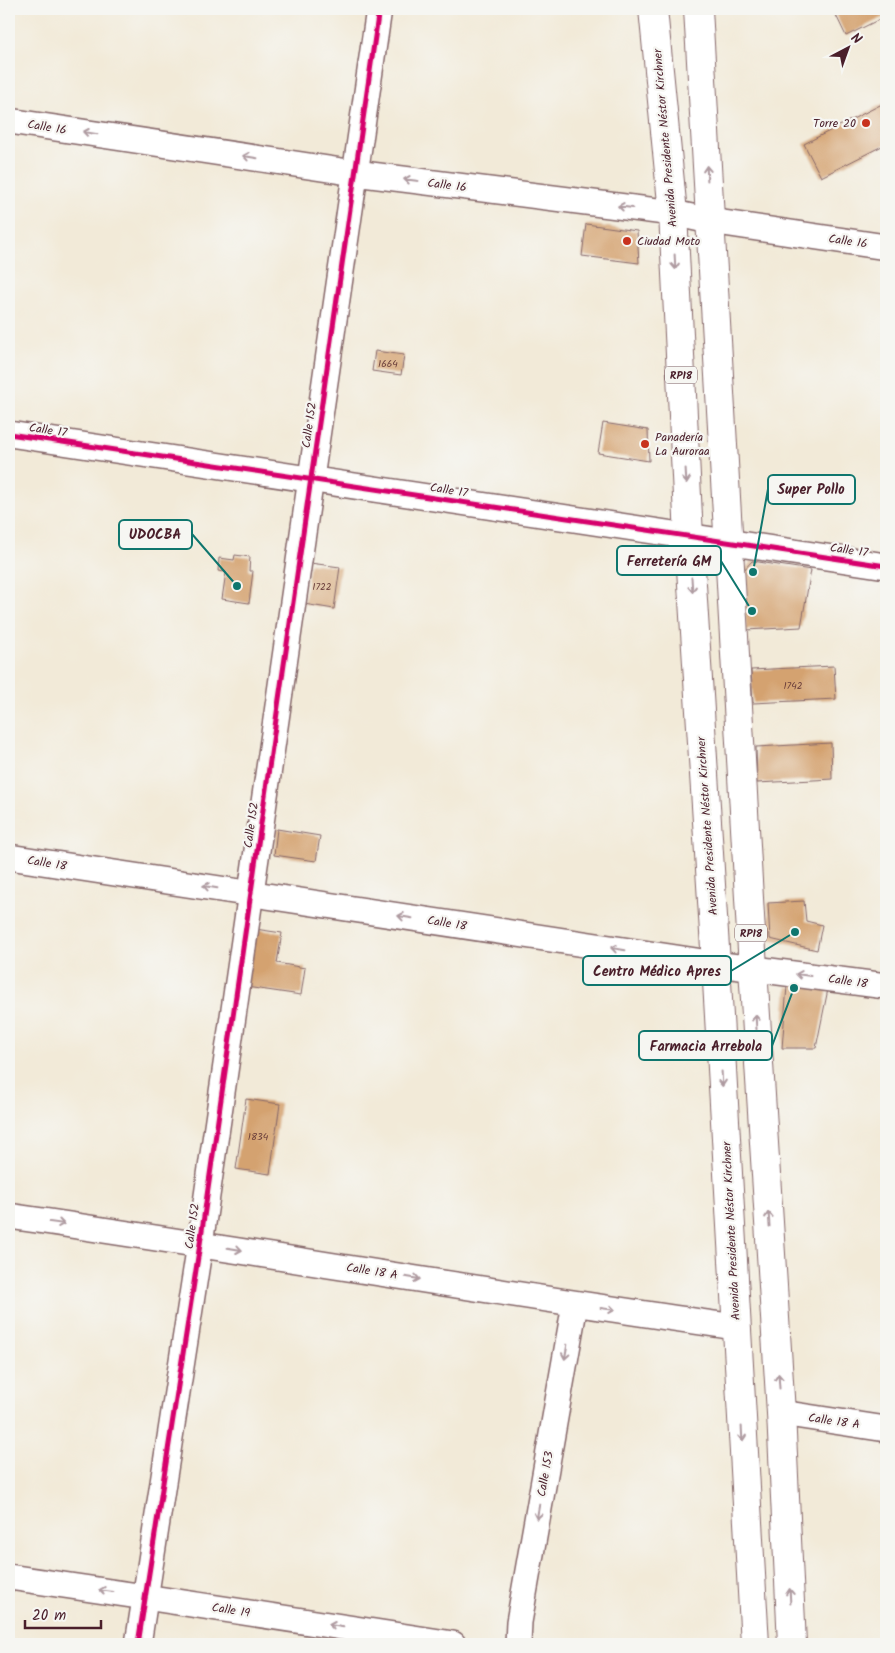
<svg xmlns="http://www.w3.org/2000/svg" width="895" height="1653" font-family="Kalam,sans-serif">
<rect width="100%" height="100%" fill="#f6f6f2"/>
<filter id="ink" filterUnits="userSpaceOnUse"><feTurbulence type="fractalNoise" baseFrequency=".02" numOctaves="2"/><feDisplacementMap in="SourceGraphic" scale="10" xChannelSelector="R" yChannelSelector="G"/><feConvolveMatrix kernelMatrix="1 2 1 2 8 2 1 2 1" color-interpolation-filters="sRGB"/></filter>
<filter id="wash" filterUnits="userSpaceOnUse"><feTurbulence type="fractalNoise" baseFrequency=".0096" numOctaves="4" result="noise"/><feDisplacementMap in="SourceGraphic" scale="20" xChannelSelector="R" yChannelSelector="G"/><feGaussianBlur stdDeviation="1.12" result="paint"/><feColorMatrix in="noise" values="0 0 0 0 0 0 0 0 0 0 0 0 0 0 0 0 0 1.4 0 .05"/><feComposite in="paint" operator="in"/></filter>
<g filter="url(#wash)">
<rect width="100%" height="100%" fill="#f2ead8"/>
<g id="blocks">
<g fill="#d4a270">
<path d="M833 9H886V16L846 36Z"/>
<path d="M886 102V144L821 177 804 144Z"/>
<path d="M586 224 637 231 639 263 582 256Z"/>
<path d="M375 351 404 355 401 375 372 371Z"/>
<path d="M603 423 648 430 649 461 598 453Z"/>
<path d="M235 555 250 557 249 571H253L249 603 222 599 226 572 218 571 219 558 234 560Z"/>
<path d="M752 561 811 570 801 627 746 630 743 571Z"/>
<path d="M310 563 340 567 334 609 304 604Z"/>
<path d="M834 666 836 699 753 703 751 670Z"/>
<path d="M831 743 832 779 757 783 756 747Z"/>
<path d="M277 829 320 836 316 861 274 855Z"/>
<path d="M804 901 806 921 822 925 817 950 770 939 768 903Z"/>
<path d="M255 929 282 933 277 963 305 968 301 995 246 987Z"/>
<path d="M793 981 828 989 816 1048H782L787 986 792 988Z"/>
<path d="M246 1099 280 1104 270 1174 236 1169Z"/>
</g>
</g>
</g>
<g filter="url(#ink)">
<use href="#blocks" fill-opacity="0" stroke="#856668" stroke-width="1"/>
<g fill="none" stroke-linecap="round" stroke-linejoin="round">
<g stroke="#856668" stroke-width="28">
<g id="street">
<path d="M9 121 355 173 673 213 710 221 886 247"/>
<path d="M9 434 886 566"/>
<path d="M9 857 716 964 886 986"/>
<path d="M9 1216C251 1251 493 1293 736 1327"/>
<path d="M781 1413 886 1429"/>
<path d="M9 1577 145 1597 453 1644"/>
<path d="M138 1644 200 1244 379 9"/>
<path d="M518 1644 519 1622 575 1304"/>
</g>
</g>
<g stroke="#856668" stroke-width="30">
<g id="primary">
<path d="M653 9 673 213 689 537 716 964 755 1644"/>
<path d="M698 9 753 968 781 1413 792 1644"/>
</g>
</g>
<use href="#street" stroke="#fff" stroke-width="25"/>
<use href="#primary" stroke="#fff" stroke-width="28"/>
<g stroke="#f6f6f2" stroke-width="8">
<g id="cycleway">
<path d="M9 434 886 566"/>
<path d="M138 1644 200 1244 379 9"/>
</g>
</g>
<use href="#cycleway" stroke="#d6006c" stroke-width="5"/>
</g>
<defs><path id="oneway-shaft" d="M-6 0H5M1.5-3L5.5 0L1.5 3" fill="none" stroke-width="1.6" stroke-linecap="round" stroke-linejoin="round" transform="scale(1.25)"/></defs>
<g stroke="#ae9aa0">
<use href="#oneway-shaft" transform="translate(90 133) rotate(-171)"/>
<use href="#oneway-shaft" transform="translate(250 157) rotate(-171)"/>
<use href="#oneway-shaft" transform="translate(707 173) rotate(-93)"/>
<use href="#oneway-shaft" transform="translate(411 180) rotate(-173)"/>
<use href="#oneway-shaft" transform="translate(625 207) rotate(-173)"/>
<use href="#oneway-shaft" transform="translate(675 262) rotate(87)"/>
<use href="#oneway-shaft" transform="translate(686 476) rotate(87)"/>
<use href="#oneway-shaft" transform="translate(692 585) rotate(86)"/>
<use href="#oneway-shaft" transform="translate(210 887) rotate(-171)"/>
<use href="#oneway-shaft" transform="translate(405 917) rotate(-171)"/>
<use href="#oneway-shaft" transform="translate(618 949) rotate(-171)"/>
<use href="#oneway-shaft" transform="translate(803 975) rotate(-172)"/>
<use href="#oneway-shaft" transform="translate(756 1022) rotate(-94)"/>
<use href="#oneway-shaft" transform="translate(722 1079) rotate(87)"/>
<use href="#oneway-shaft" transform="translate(769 1219) rotate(-94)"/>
<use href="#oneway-shaft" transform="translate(57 1223) rotate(8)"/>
<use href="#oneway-shaft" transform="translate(235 1249) rotate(9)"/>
<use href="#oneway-shaft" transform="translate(413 1278) rotate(9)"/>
<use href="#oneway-shaft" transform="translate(608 1309) rotate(8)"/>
<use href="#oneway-shaft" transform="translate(566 1352) rotate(100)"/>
<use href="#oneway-shaft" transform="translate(779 1381) rotate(-94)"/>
<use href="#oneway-shaft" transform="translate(742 1434) rotate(87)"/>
<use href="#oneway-shaft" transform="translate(538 1512) rotate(100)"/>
<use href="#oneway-shaft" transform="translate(106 1591) rotate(-172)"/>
<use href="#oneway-shaft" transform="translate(790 1596) rotate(-93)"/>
<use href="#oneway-shaft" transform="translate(336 1626) rotate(-171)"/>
</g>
</g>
<g fill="#c8321e" stroke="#f6f6f2" stroke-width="2">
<circle cx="866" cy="123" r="5"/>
<circle cx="627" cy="241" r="5"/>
<circle cx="645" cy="444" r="5"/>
</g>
<g text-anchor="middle" stroke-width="4.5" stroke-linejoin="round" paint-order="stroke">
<g font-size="10" fill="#6c403c">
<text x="388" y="367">1664</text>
<text x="322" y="590">1722</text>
<text x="793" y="689">1742</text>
<text x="258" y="1140">1834</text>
</g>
<g fill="#f6f6f2" stroke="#7e6067" stroke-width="1">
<rect x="665" y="366.5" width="32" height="17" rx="4"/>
<rect x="735" y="924.5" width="32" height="17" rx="4"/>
</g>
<g font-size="11" font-weight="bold" fill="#4a1f2b">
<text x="681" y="379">RP18</text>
<text x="751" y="937">RP18</text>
</g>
<g font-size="12" fill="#4a1f2b" stroke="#f6f6f2" text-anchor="start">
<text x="856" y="127" text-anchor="end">Torre 20</text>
<text x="637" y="245">Ciudad Moto</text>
<text x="655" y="441">Panadería<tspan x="655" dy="14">La Auroraa</tspan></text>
</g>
<g font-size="12" fill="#4a1f2b" stroke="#f6f6f2">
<text transform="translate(47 127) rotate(9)" y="4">Calle 16</text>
<text transform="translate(665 138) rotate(-95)" y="4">Avenida Presidente Néstor Kirchner</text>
<text transform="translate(447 185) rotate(7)" y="4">Calle 16</text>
<text transform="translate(848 241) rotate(8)" y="4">Calle 16</text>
<text transform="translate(309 425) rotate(-82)" y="4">Calle 152</text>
<text transform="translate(48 430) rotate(8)" y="4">Calle 17</text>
<text transform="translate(449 490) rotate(9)" y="4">Calle 17</text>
<text transform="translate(849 550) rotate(8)" y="4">Calle 17</text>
<text transform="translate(251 825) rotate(-82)" y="4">Calle 152</text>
<text transform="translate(707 826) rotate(-94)" y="4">Avenida Presidente Néstor Kirchner</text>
<text transform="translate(47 863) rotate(9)" y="4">Calle 18</text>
<text transform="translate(447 923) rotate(9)" y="4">Calle 18</text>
<text transform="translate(848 981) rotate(8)" y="4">Calle 18</text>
<text transform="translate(192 1226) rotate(-82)" y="4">Calle 152</text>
<text transform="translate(731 1231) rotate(-93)" y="4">Avenida Presidente Néstor Kirchner</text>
<text transform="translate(372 1271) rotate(9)" y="4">Calle 18 A</text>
<text transform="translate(834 1421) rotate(8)" y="4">Calle 18 A</text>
<text transform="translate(545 1474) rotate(-80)" y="4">Calle 153</text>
<text transform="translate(231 1610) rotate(9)" y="4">Calle 19</text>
</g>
</g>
<path fill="none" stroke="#0f766e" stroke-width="2" d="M753 572L768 489M237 586L192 534M752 611L721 561M795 932L731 971M794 988L772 1046"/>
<g fill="#0f766e" stroke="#f6f6f2" stroke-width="2">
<circle cx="753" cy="572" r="5"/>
<circle cx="237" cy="586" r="5"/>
<circle cx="752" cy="611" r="5"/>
<circle cx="795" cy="932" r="5"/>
<circle cx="794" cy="988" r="5"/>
</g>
<g fill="#f6f6f2" stroke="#0f766e" stroke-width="2">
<rect x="768" y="475" width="87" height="29" rx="5"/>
<rect x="119" y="520" width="73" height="29" rx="5"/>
<rect x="617" y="546" width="104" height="29" rx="5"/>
<rect x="583" y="956" width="148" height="29" rx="5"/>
<rect x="639" y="1031" width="133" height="29" rx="5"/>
</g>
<g font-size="14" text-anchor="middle" font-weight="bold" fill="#4a1f2b">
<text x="811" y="494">Super Pollo</text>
<text x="155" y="539">UDOCBA</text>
<text x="669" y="566">Ferretería GM</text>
<text x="657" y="976">Centro Médico Apres</text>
<text x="706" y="1051">Farmacia Arrebola</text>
</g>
<rect width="895" height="1653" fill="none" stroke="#f6f6f2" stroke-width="30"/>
<g transform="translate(848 48) rotate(41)" stroke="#f6f6f2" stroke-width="4" paint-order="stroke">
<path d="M0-4L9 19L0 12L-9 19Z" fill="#4a1f2b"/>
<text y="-8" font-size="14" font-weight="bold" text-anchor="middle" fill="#4a1f2b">N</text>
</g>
<path d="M25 1620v8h76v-8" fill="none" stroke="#4a1f2b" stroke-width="2.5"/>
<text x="32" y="1620" font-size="15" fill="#4a1f2b" stroke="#f6f6f2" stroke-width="4" paint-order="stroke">20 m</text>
</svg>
